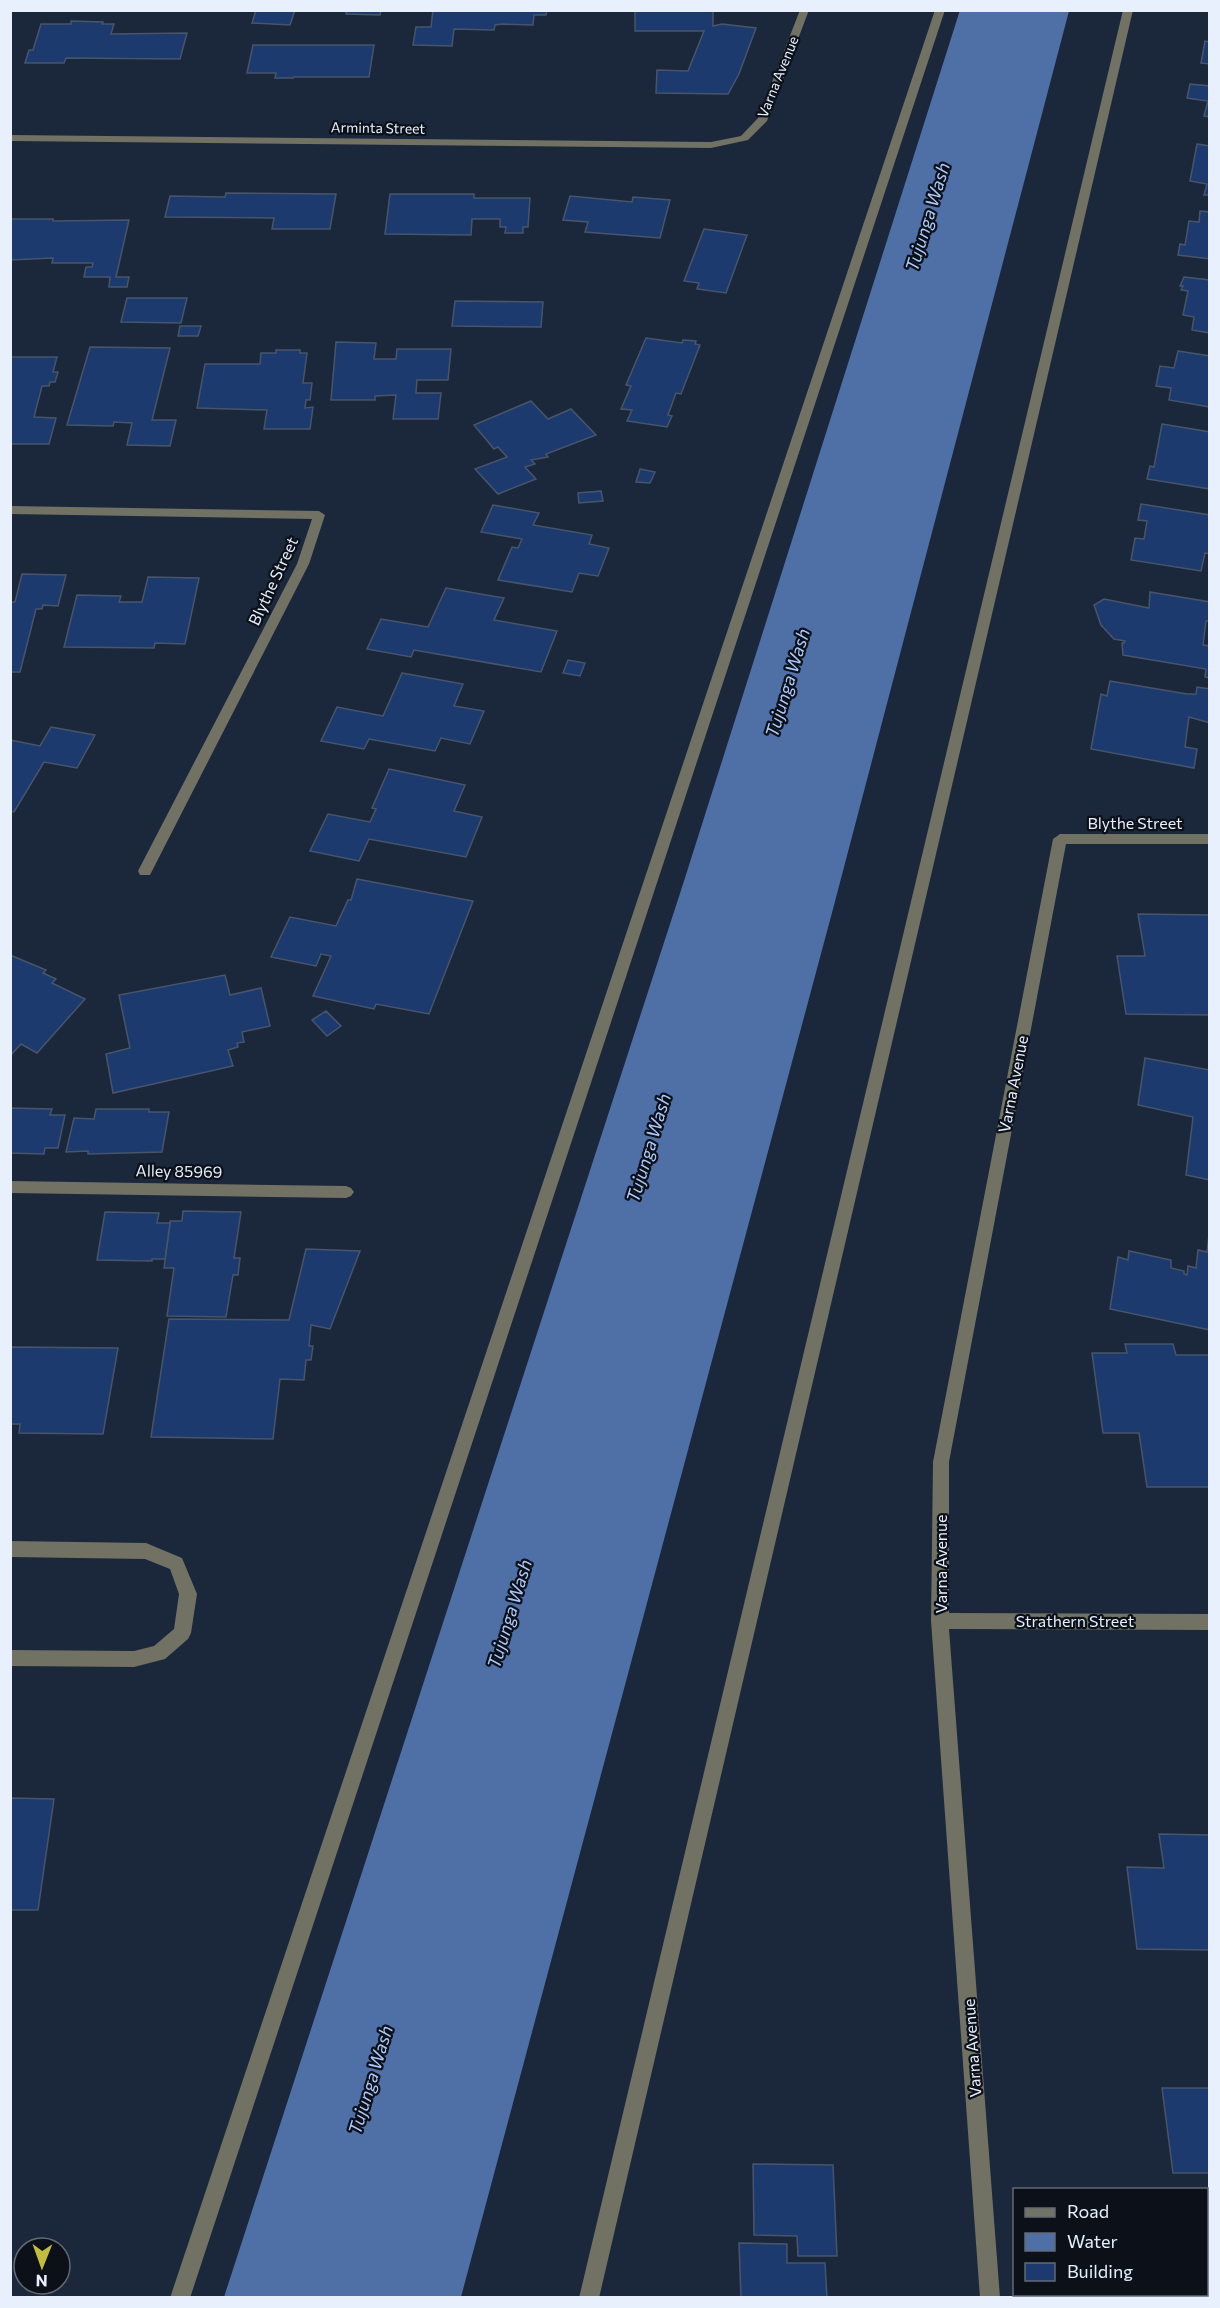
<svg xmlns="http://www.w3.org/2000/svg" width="1220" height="2308" font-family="Commissioner,sans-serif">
<rect width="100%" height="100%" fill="#1b273b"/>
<path fill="#4f6fa7" d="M960 10 1069 11 833 909 461 2297H224L684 881Z"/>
<g fill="#1d3a6e" stroke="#47556b" stroke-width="1.5">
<path d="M256 10H295L290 25 252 23Z"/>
<path d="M347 10H381L380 15 346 14Z"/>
<path d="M433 10H547L546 15H534L533 25 502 24 495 25 494 30 454 29 452 46 413 45 416 27H431Z"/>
<path d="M635 10H713V26L722 24 756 28 739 74 728 94 656 93 657 70 688 71 704 31H635Z"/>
<path d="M71 21 103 22 102 24H114L111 34 187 33 180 59 66 58 64 63H25L29 50H33L41 24H71Z"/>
<path d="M1205 41 1210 42V64L1201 63Z"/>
<path d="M253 45H374L369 77H294L293 78H275L276 73H247Z"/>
<path d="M1190 84 1210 86V117L1204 116 1208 101 1187 98Z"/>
<path d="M1197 144 1210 146V195H1204L1207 184 1190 181Z"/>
<path d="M226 193 336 194 330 229H272L274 218 165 217 170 196 225 197Z"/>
<path d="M390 194H474V198H530L528 227H523V233H505L506 227H500V219H472L471 235 385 234Z"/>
<path d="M570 196 632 202 633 197 670 200 660 238 585 232 588 222 563 220Z"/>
<path d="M1200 211 1210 212V259L1178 255 1180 244 1185 245 1189 221 1199 222Z"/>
<path d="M10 219H53V221L129 220 116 277H129L127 287H109L110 277H84L86 267H92L93 263H52L53 258 10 260Z"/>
<path d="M704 229 747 235 726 293 697 289 699 283 684 281Z"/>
<path d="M1184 277 1210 280V333L1192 330 1194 317 1183 315 1188 291 1181 290 1183 286H1180Z"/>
<path d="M127 298H187L181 323 121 322Z"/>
<path d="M455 301 543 302 541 327 452 326Z"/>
<path d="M180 326H201L198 336H178Z"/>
<path d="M646 338 682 343 683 340 696 341 695 344 700 345 681 394 676 393 668 415 672 416 667 427 627 421 632 410 621 409 631 386 626 385Z"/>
<path d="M336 342 376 343 374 359H396L397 349H451L448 380H417L416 393H441L438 419H393L396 395 375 396V400H331Z"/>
<path d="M90 347 170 348 152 420H176L170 446 127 445 132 423 114 422 113 426 67 425Z"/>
<path d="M276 350H300V353H307L303 383H312L310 400H306L305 408 313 407 310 429H264L267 410 197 408 205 364H260L261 353H276Z"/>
<path d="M1178 351 1210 356V407L1169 400 1171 388 1156 386 1160 366 1174 368Z"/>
<path d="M10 357H57L53 372H58L55 382H50L49 386H42L34 417 56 418 49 444H10Z"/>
<path d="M531 401 548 419 571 409 596 435 546 454 548 457 531 460 535 464 525 467 536 479 498 494 475 469 507 457 498 447 494 449 474 425Z"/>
<path d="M1162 424 1210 432V489L1147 479 1150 466 1154 467Z"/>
<path d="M640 469 655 472 650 483 636 482Z"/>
<path d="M601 491 603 501 579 503 578 493Z"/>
<path d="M1141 504 1210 515V554L1205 553 1201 571 1131 560 1135 538 1144 539 1147 521 1138 520Z"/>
<path d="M493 505 539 513 533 525 592 535 589 544 609 548 598 576 579 573 572 592 498 580 512 547 518 548 522 539 481 532Z"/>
<path d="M22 574 66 575 58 606 43 605 42 609H36L20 672H10V602H15Z"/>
<path d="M148 577 199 578 185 644 155 643 154 648 64 647 77 595 121 596 119 602H142Z"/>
<path d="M446 588 504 598 494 620 557 631 541 672 414 650 411 657 367 649 381 619 428 627Z"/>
<path d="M1150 592 1210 602V621H1206L1203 645 1210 646V678L1205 677 1206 669 1123 655 1122 643H1124L1125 641 1114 639 1101 625 1094 605 1104 599 1149 608Z"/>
<path d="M568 660 585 663 580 676 563 673Z"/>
<path d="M402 673 463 684 454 706 484 711 470 744 441 738 435 751 369 739 364 749 321 741 337 707 383 716Z"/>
<path d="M1110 681 1187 694H1196L1197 687 1210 689V723L1189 717 1185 747 1197 749 1194 768 1091 749 1101 694 1107 696Z"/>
<path d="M51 727 95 735 77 768 44 762 14 812 10 811V740L40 746Z"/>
<path d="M389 769 465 785 454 811 482 817 466 857 369 839 359 861 310 851 328 814 370 822 376 809 372 808Z"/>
<path d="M357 879 473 901 429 1014 376 1004 374 1009 313 996 331 956 321 954 316 966 271 957 290 917 336 926 348 900H351Z"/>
<path d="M1138 914 1210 915V1015L1126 1014 1117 956H1145Z"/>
<path d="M10 955 46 970 43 973 56 979 52 983 85 999 37 1053 21 1044 10 1056Z"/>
<path d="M225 975 230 995 261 988 270 1026 242 1032 244 1042 237 1043 238 1047 228 1050 233 1066 113 1093 106 1054 130 1048 119 995Z"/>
<path d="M326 1011 341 1026 327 1036 312 1020Z"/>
<path d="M1145 1058 1210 1070V1180L1186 1175 1193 1117 1138 1105Z"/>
<path d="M10 1108 52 1109 50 1115H65L58 1148H45L44 1154 10 1153Z"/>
<path d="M96 1109H149V1112H169L162 1152 88 1154V1151L66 1152 74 1118 94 1119Z"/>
<path d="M183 1211 241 1212 234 1258H240L238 1275H233L226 1317 167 1316 174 1268H164L170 1223V1221H182Z"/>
<path d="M105 1212 159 1213 157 1223H170L165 1259H152V1261L97 1260Z"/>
<path d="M1210 1226V1330L1110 1309 1118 1257 1128 1260 1129 1251 1171 1260V1268L1184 1271V1274L1187 1275 1188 1266 1196 1268 1198 1250 1207 1252Z"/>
<path d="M306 1249 360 1251 330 1329 311 1325 309 1346H313L311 1360H306L304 1380 280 1379 273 1439 151 1437 169 1319 289 1320Z"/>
<path d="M1125 1344H1173L1176 1355H1210V1487H1147L1139 1433H1103L1092 1353H1127Z"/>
<path d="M10 1347 118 1348 103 1434 19 1433 20 1424H10Z"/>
<path d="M10 1798 54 1799 38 1910H10Z"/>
<path d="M1159 1834 1210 1835V1950L1137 1949 1127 1867 1164 1868Z"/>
<path d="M1162 2088H1210V2173H1173Z"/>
<path d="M753 2164 833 2165 837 2256H798L797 2236 754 2235Z"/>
<path d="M739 2243 787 2244V2263H825L827 2298H741Z"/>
<path d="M1206 2248 1210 2250V2298H1181L1183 2294H1206Z"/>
</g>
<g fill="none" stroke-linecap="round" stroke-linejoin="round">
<g fill="#717164" fill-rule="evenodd">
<path d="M800 10H809L767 121 748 140 711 148 10 141V135L711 142 741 136 758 118Z"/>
<path d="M935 10H945L190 2298H170Z"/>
<path d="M1123 10H1133L599 2298H579Z"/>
<path d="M10 506 319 511 325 515 309 564 150 875H140L138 871 297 564 312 519 10 514Z"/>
<path d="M1060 834H1210V844H1066L949 1462V1613L1210 1614V1630L949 1629 1000 2298H980L931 1621 933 1462 1053 839Z"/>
<path d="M10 1181 346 1186 351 1188 354 1192 351 1196 346 1198 10 1193Z"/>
<path d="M10 1541 146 1543 182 1558 197 1594 191 1633 188 1639 165 1659 134 1667 10 1666V1650L134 1651 154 1646 174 1629 179 1594 170 1569 145 1559 10 1557Z"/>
</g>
</g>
<g text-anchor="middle" stroke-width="4.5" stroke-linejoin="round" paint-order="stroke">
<g font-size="14" fill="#e8f0fe" stroke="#0b1019">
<text transform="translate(778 77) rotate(-68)" y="5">Varna Avenue</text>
<text transform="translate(378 128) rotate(1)" y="5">Arminta Street</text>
</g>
<g font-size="16" fill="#e8f0fe" stroke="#0b1019">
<text transform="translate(273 581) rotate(-65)" y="6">Blythe Street</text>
<text x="1135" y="829">Blythe Street</text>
<text transform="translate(1013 1084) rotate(-79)" y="6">Varna Avenue</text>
<text transform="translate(179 1171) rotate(1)" y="6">Alley 85969</text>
<text transform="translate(941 1564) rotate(-90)" y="6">Varna Avenue</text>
<text x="1075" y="1627">Strathern Street</text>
<text transform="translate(972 2048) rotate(-94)" y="6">Varna Avenue</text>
</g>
<g font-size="18" font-style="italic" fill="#adc9fb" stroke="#0b1019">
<text transform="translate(928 217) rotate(-73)" y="6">Tujunga Wash</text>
<text transform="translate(788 683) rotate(-73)" y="6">Tujunga Wash</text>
<text transform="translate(649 1148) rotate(-73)" y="6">Tujunga Wash</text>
<text transform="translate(510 1614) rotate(-73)" y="6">Tujunga Wash</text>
<text transform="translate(371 2080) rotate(-73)" y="6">Tujunga Wash</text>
</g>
</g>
<rect width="1220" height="2308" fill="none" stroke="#e8f0fe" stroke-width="24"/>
<rect x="1013" y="2188" width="195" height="108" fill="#0b1019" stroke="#636a75" stroke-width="1.5"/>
<rect x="1025" y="2208" width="30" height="9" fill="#717164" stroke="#636a75" stroke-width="1.5"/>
<text x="1067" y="2218" font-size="18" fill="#e8f0fe">Road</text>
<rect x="1025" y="2233" width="30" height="18" fill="#4f6fa7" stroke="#636a75" stroke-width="1.5"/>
<text x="1067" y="2248" font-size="18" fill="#e8f0fe">Water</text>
<rect x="1025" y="2263" width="30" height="18" fill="#1d3a6e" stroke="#636a75" stroke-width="1.5"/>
<text x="1067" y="2278" font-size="18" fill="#e8f0fe">Building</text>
<g transform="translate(42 2266) rotate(181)"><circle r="28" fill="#0b1019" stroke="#636a75" stroke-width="1.5"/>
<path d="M0-4.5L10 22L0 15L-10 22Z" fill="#c2bd3f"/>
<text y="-9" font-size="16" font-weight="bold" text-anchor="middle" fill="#e8f0fe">N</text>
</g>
</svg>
